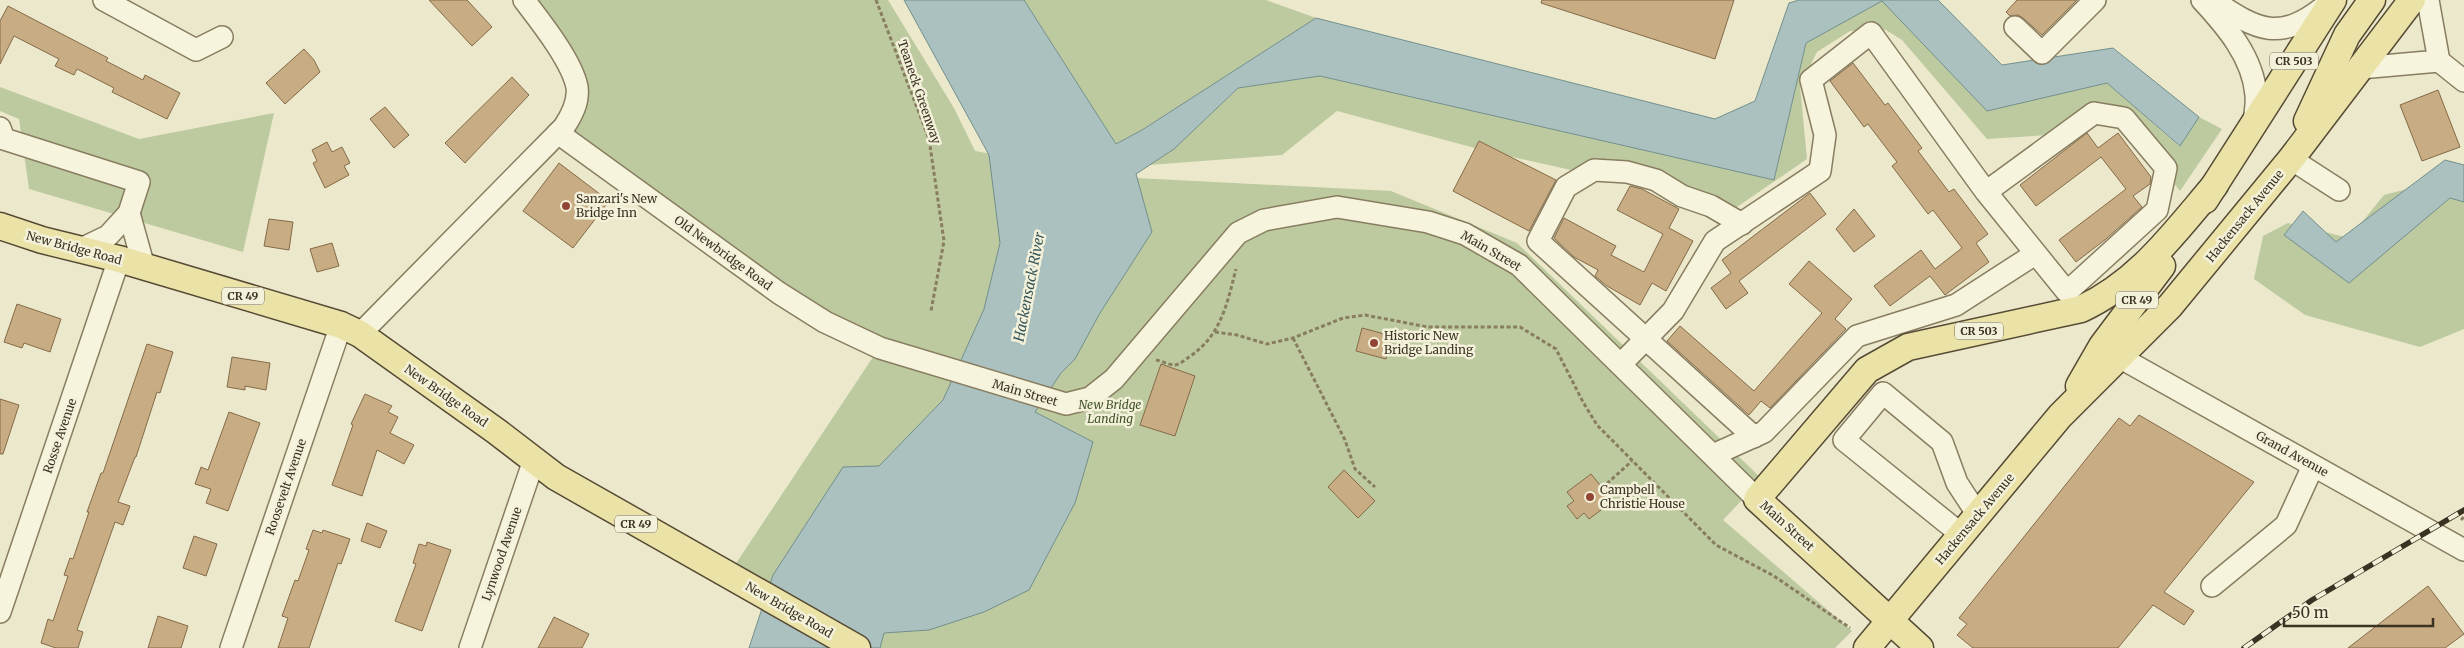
<svg xmlns="http://www.w3.org/2000/svg" width="2464" height="648" font-family="Merriweather,serif">
<rect width="100%" height="100%" fill="#ece8cb"/>
<g fill="#bdca9f">
<path d="M524 0H888L954 108 975 151 1117 177 1391 191 1517 243 1762 479 1723 520 1852 631 1835 648H877L733 568 879 348 558 133 577 88Z"/>
<path d="M1024 0H1266L1316 18 1142 130 1116 144Z"/>
<path d="M1882 0 1987 111 2107 83 2179 146 2199 117 2222 129 2180 191 2123 118 2091 104 2064 134 1987 139 1902 40 1886 30 1850 31 1817 52 1800 86 1807 159 1737 207 1486 151 1337 111 1282 155 1149 165 1174 149 1238 88 1320 76 1774 180 1806 43Z"/>
<path d="M0 87 139 139 274 113 243 252 29 189 19 119 0 111Z"/>
<path d="M2464 174V329L2420 347 2305 315 2254 279 2263 236 2288 223 2349 238 2384 195Z"/>
</g>
<g fill="#abc1bf" stroke="#728f8d">
<path d="M904 0H1024L1116 144 1142 130 1316 18 1715 119 1755 101 1789 3 1799 0H1938L2002 65 2113 48 2199 117 2180 146 2107 83 1987 111 1882 1 1806 43 1774 180 1320 76 1238 88 1174 149 1136 174 1152 232 1100 313 1075 359 1061 373 1035 412 1093 442 1075 503 1029 590 984 612 929 630 884 633 880 648H749L773 575 843 467 879 466 943 400 984 309 1000 243 989 155Z"/>
<path d="M2445 160 2464 165V202L2450 198 2349 283 2284 235 2303 211 2336 242Z"/>
</g>
<g fill="#c7ac84" stroke="#856b48">
<path d="M429 0H467L492 27 472 46Z"/>
<path d="M1542 0H1734L1715 59 1541 3Z"/>
<path d="M2017 0H2077L2042 35 2023 18 2018 15 2010 16 2006 12Z"/>
<path d="M8 6 108 58 106 61 143 80 145 75 180 93 167 119 112 92 114 88 77 69 74 75 55 66 59 59 14 36 0 64V21Z"/>
<path d="M304 49 314 60 320 72 285 104 266 83Z"/>
<path d="M1853 63 1885 105 1888 103 1922 148 1918 151 1949 192 1954 189 1988 234 1976 243 1989 262 1945 295 1930 276 1890 306 1874 286 1921 250 1935 269 1962 248 1933 210 1928 214 1892 166 1897 162 1868 124 1864 127 1830 81Z"/>
<path d="M512 77 529 95 465 163 445 143Z"/>
<path d="M2438 90 2460 147 2422 161 2400 105Z"/>
<path d="M385 107 409 135 394 148 370 119Z"/>
<path d="M2087 133 2098 148 2118 133 2151 177 2150 184 2133 196 2142 207 2106 239 2076 262 2059 240 2126 189 2101 157 2036 206 2020 185Z"/>
<path d="M1479 141 1556 180 1529 231 1453 191Z"/>
<path d="M327 142 332 152 342 147 350 163 344 166 349 175 325 188 313 163 317 161 312 150Z"/>
<path d="M559 163 609 201 573 248 523 211Z"/>
<path d="M1630 186 1642 189 1679 209 1669 228 1693 241 1666 291 1652 283 1640 305 1607 286 1595 276 1598 270 1574 257 1554 238 1564 218 1616 246 1611 255 1644 272 1663 234 1617 210Z"/>
<path d="M1810 193 1826 214 1739 281 1748 293 1726 309 1711 288 1731 273 1722 260Z"/>
<path d="M1854 209 1875 236 1854 252 1836 229Z"/>
<path d="M269 219 293 222 289 250 264 246Z"/>
<path d="M332 243 339 266 317 272 310 249Z"/>
<path d="M1809 261 1852 299 1835 319 1846 329 1770 408 1761 401 1749 415 1667 341 1680 326 1754 391 1822 313 1789 284Z"/>
<path d="M17 304 61 319 50 352 24 343 22 348 4 342Z"/>
<path d="M1362 328 1392 336 1386 359 1356 351Z"/>
<path d="M147 344 173 352 160 393 157 392 136 457H135L118 502 130 506 123 525 115 522 77 630 83 632 78 648H56L41 643 48 619 53 621 68 576 64 575 70 558 73 559 89 512H87L101 473H103Z"/>
<path d="M232 357 270 363 266 390 245 386V390L227 387Z"/>
<path d="M1161 364 1195 376 1175 436 1140 425Z"/>
<path d="M365 394 392 406 388 412 398 417 390 433 414 445 404 464 377 450 362 496 332 485 353 425 351 424Z"/>
<path d="M0 399 19 405 3 454H0Z"/>
<path d="M229 412 260 423 228 511 206 503 211 489 195 484 201 467 208 470Z"/>
<path d="M2139 415 2254 482 2164 592 2194 611 2184 625 2153 605 2118 648H1973L1957 635 1967 624 1959 618 2119 418 2130 426Z"/>
<path d="M1344 470 1375 501 1358 518 1328 487Z"/>
<path d="M1591 474 1613 501 1589 519 1584 513 1577 519 1567 506 1574 501 1567 492Z"/>
<path d="M367 523 387 531 380 548 361 541Z"/>
<path d="M313 530 322 533 323 530 350 539 341 564 338 563 309 648H278L288 618 282 616 295 580 298 581 309 550 306 549Z"/>
<path d="M194 536 217 544 206 576 183 568Z"/>
<path d="M427 542 451 550 422 631 395 621 416 564 413 563 419 544 426 546Z"/>
<path d="M2428 586 2464 634 2445 648H2348Z"/>
<path d="M158 616 188 626 181 648H148Z"/>
<path d="M554 617 589 634 582 648H538Z"/>
</g>
<g fill="none" stroke-linecap="round" stroke-linejoin="round">
<g stroke="#887d60" stroke-width="24">
<g id="minor">
<path d="M104 0 196 50 222 37"/>
<path d="M2202 0C2226 26 2253 57 2256 95 2257 103 2255 113 2254 122"/>
<path d="M2214 1C2258 31 2280 42 2325 6"/>
<path d="M2015 27 2042 53 2095 0"/>
<path d="M2439 61 2464 81"/>
<path d="M2360 68 2439 61 2428 0"/>
<path d="M0 128 4 139 139 182 129 213 108 236 79 250"/>
<path d="M558 133 779 293 825 322 880 348 1066 404 1090 398 1114 379 1238 233 1264 220 1337 207 1428 222 1465 234 1519 265 1757 499"/>
<path d="M2291 159 2339 190"/>
<path d="M129 213 144 267"/>
<path d="M1742 224 1711 206 1682 196 1656 180 1627 172 1594 170 1566 187 1538 241 1754 437"/>
<path d="M360 334 564 127C572 115 579 102 577 87 572 61 540 21 524 0"/>
<path d="M2121 358 2464 550"/>
<path d="M1621 364 1673 311 1715 241 1820 171 1825 135 1811 80 1871 33 1986 192 2067 292 2157 210 2166 168 2124 118 2094 113 1986 192"/>
<path d="M1713 455 1764 432 1857 336 1956 305 2035 254"/>
<path d="M1962 535 1844 440 1883 393 1942 442 1957 483 1978 515"/>
<path d="M2212 586 2286 525 2313 466"/>
<path d="M0 612 119 259"/>
<path d="M231 648 341 325"/>
<path d="M470 648 534 460"/>
</g>
</g>
<g stroke="#564a34" stroke-width="29">
<g id="major">
<path d="M2307 121 2347 35 2372 0"/>
<path d="M2205 200 2333 0"/>
<path d="M0 226 42 240 119 259 341 325 360 334 496 431 556 477 857 648"/>
<path d="M2079 386 2102 346 2162 266"/>
<path d="M1867 648 2060 416 2170 306 2291 159 2412 0"/>
<path d="M1920 648 1757 499 1867 370 1908 347 2081 309C2139 282 2174 233 2215 185"/>
</g>
</g>
<g stroke="#887d60" stroke-width="3" stroke-dasharray="4 2.5" stroke-linecap="butt">
<path d="M876 0 929 139 944 241 931 311"/>
<path d="M1215 332 1237 335 1267 344 1293 338 1343 318 1365 315 1428 327H1520L1556 349 1583 402 1597 425 1716 545 1774 576 1850 628"/>
<path d="M1293 338 1345 440 1355 469 1375 487"/>
<path d="M1156 360C1162 361 1169 365 1175 365 1180 364 1185 360 1189 357 1221 336 1227 304 1236 269"/>
<path d="M1602 488 1632 461"/>
<path d="M2461 520 2464 517"/>
</g>
<use href="#minor" stroke="#f7f4de" stroke-width="21"/>
<use href="#major" stroke="#ebe2a7" stroke-width="26"/>
<g stroke="#3a3222" stroke-width="5.5">
<path id="rail" d="M2244 648 2312 600 2464 510"/>
</g>
<use href="#rail" stroke="#f4f1da" stroke-width="4" stroke-dasharray="11" stroke-linecap="butt"/>
</g>
<g fill="#924535" stroke="#f4f1da" stroke-width="2">
<circle cx="566" cy="206" r="5"/>
<circle cx="1374" cy="343" r="5"/>
<circle cx="1590" cy="497" r="5"/>
</g>
<g text-anchor="middle" stroke-width="5" stroke-linejoin="round" paint-order="stroke">
<g fill="#f4f1da" stroke="#726b59" stroke-width="1">
<rect x="2270" y="52.5" width="48" height="17" rx="4"/>
<rect x="222" y="287.5" width="42" height="17" rx="4"/>
<rect x="2116" y="291.5" width="42" height="17" rx="4"/>
<rect x="1955" y="322.5" width="48" height="17" rx="4"/>
<rect x="615" y="515.5" width="42" height="17" rx="4"/>
</g>
<g font-size="11" font-weight="bold" fill="#3a3222">
<text x="2294" y="65">CR 503</text>
<text x="243" y="300">CR 49</text>
<text x="2137" y="304">CR 49</text>
<text x="1979" y="335">CR 503</text>
<text x="636" y="528">CR 49</text>
</g>
<g font-size="12" fill="#3a3222" stroke="#f4f1da">
<text transform="translate(919 92) rotate(71)" y="4">Teaneck Greenway</text>
<text transform="translate(2245 216) rotate(-51)" y="4">Hackensack Avenue</text>
<text transform="translate(74 248) rotate(15)" y="4">New Bridge Road</text>
<text transform="translate(1491 251) rotate(30)" y="4">Main Street</text>
<text transform="translate(723 253) rotate(36)" y="4">Old Newbridge Road</text>
<text transform="translate(1025 393) rotate(16)" y="4">Main Street</text>
<text transform="translate(446 396) rotate(35)" y="4">New Bridge Road</text>
<text transform="translate(60 436) rotate(-71)" y="4">Rosse Avenue</text>
<text transform="translate(2292 454) rotate(29)" y="4">Grand Avenue</text>
<text transform="translate(286 487) rotate(-71)" y="4">Roosevelt Avenue</text>
<text transform="translate(1975 519) rotate(-50)" y="4">Hackensack Avenue</text>
<text transform="translate(1787 526) rotate(42)" y="4">Main Street</text>
<text transform="translate(502 554) rotate(-71)" y="4">Lynwood Avenue</text>
<text transform="translate(789 610) rotate(30)" y="4">New Bridge Road</text>
</g>
<g font-size="12" fill="#3a3222" stroke="#f4f1da" text-anchor="start">
<text x="576" y="203">Sanzari's New<tspan x="576" dy="14">Bridge Inn</tspan></text>
<text x="1384" y="340">Historic New<tspan x="1384" dy="14">Bridge Landing</tspan></text>
<text x="1600" y="494">Campbell<tspan x="1600" dy="14">Christie House</tspan></text>
</g>
<g font-size="12" font-style="italic" fill="#42542b" stroke="#f4f1da">
<text x="1110" y="409">New Bridge<tspan x="1110" dy="14">Landing</tspan></text>
</g>
<g font-size="14" font-style="italic" fill="#335458" stroke="#f4f1da">
<text transform="translate(1029 287) rotate(-79)" y="5">Hackensack River</text>
</g>
</g>
<path d="M2284 618v8h149v-8" fill="none" stroke="#3a3222" stroke-width="2.5"/>
<text x="2292" y="618" font-size="15" fill="#3a3222" stroke="#f4f1da" stroke-width="4" paint-order="stroke">50 m</text>
</svg>
